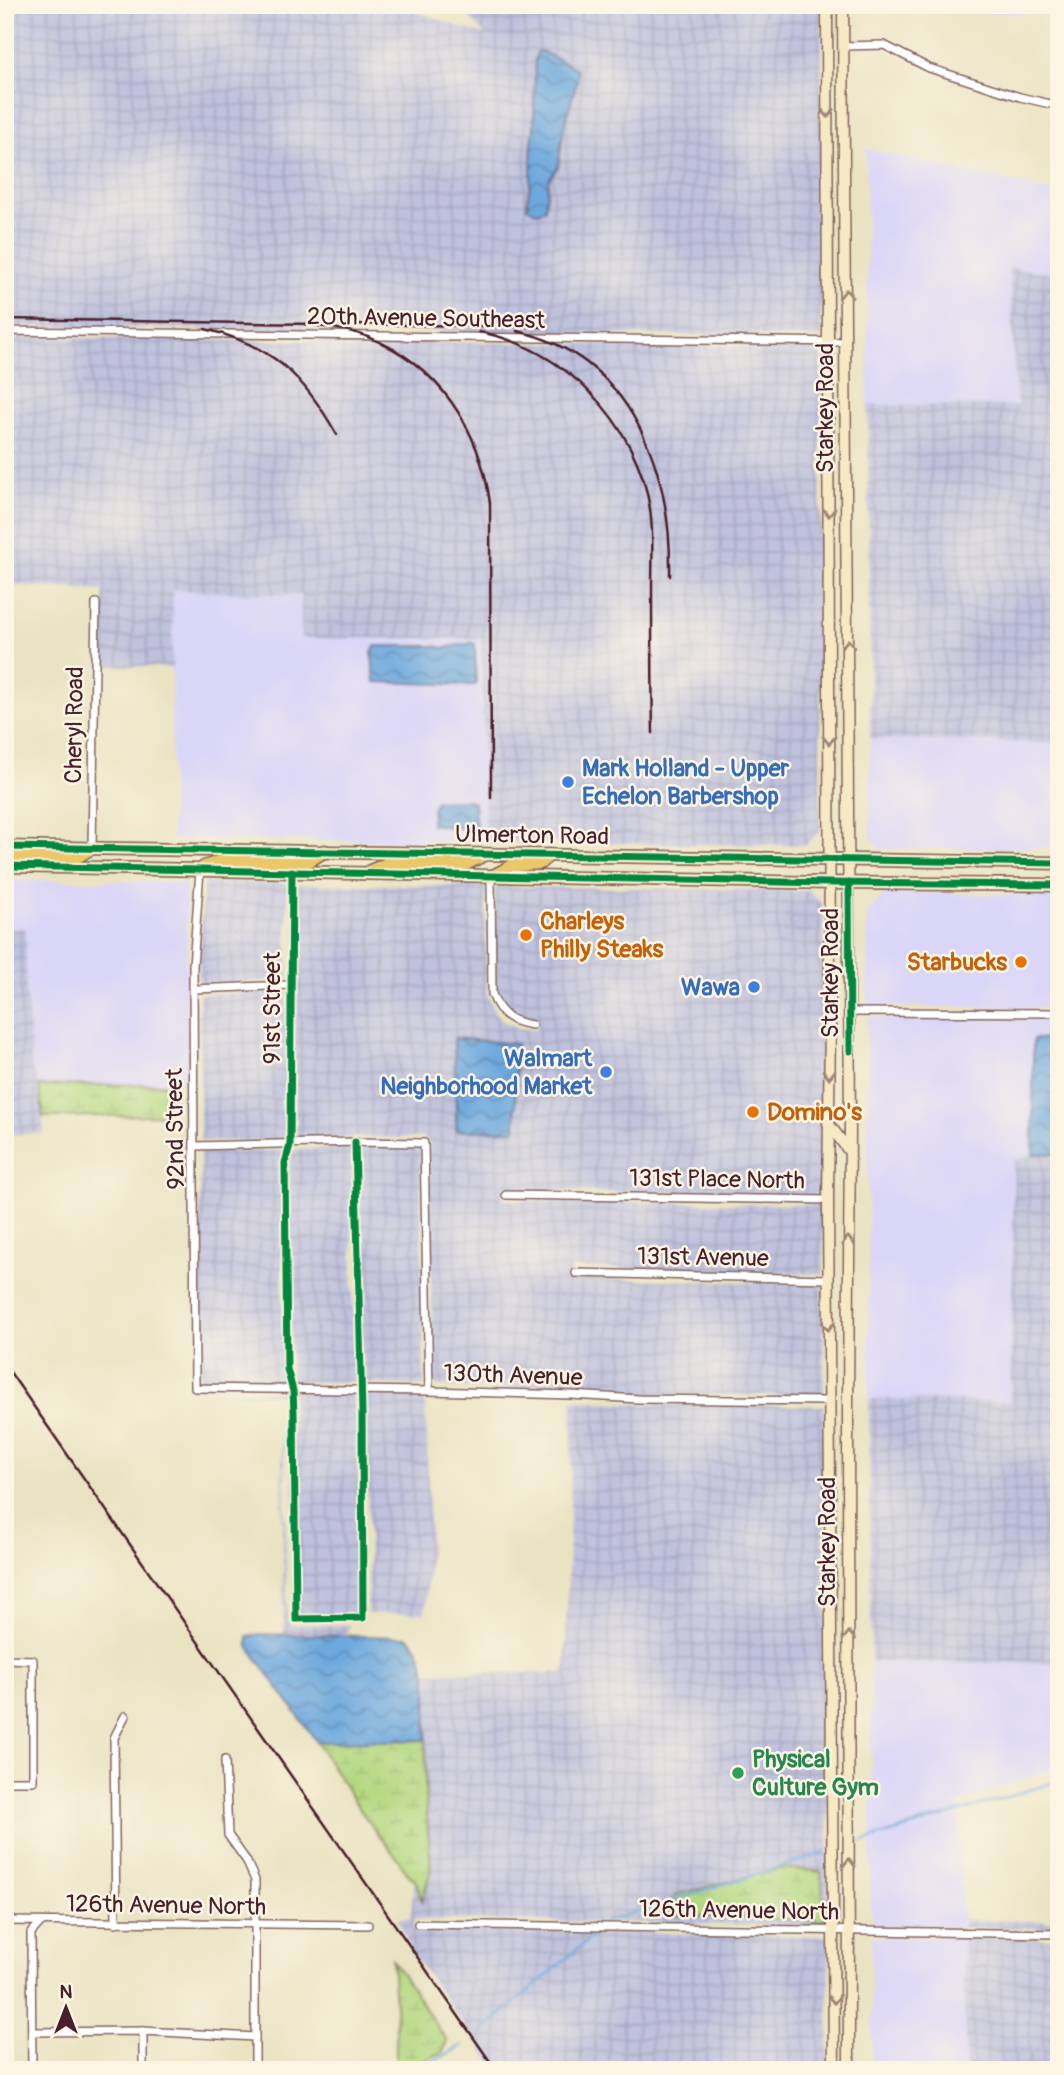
<svg xmlns="http://www.w3.org/2000/svg" width="1064" height="2075" font-family="Pangolin,sans-serif">
<defs>
<pattern id="industrial-grid" width="8" height="8" patternUnits="userSpaceOnUse" patternTransform="scale(1.75)"><rect width="8" height="8" fill="#c0c2dd"/><path d="M0 4h8M4 0v8" fill="none" stroke="#a6a6be"/></pattern>
<pattern id="wetland-marsh" width="20" height="14" patternUnits="userSpaceOnUse" patternTransform="scale(1.75)"><rect width="20" height="14" fill="#b3d880"/><path d="M1 5h8M5 5V1M11 12h8M15 12V8" fill="none" stroke="#9bb96f"/></pattern>
<pattern id="water-waves" width="16" height="10" patternUnits="userSpaceOnUse" patternTransform="scale(1.75)"><rect width="16" height="10" fill="#6ea9de"/><path d="M0 5q4-4 8 0t8 0" fill="none" stroke="#5c89b4"/></pattern>
</defs>
<rect width="100%" height="100%" fill="#fcf5e5"/>
<filter id="ink" filterUnits="userSpaceOnUse"><feTurbulence type="fractalNoise" baseFrequency=".0143" numOctaves="2"/><feDisplacementMap in="SourceGraphic" scale="14" xChannelSelector="R" yChannelSelector="G"/><feConvolveMatrix kernelMatrix="1 2 1 2 8 2 1 2 1" color-interpolation-filters="sRGB"/></filter>
<filter id="wash" filterUnits="userSpaceOnUse"><feTurbulence type="fractalNoise" baseFrequency=".00686" numOctaves="4" result="noise"/><feDisplacementMap in="SourceGraphic" scale="28" xChannelSelector="R" yChannelSelector="G"/><feGaussianBlur stdDeviation="1.57" result="paint"/><feColorMatrix in="noise" values="0 0 0 0 0 0 0 0 0 0 0 0 0 0 0 0 0 1.4 0 .05"/><feComposite in="paint" operator="in"/></filter>
<g filter="url(#wash)">
<rect width="100%" height="100%" fill="#eae3c2"/>
<g fill="#dad6f7" fill-rule="evenodd">
<path d="M865 5H1059V14L865 11Z"/>
<path d="M866 149 1059 193V274L1009 268 1017 406 868 405Z"/>
<path d="M172 589 301 595V638H482L485 842 171 839ZM378 645 444 648 453 645H475L476 685 375 682 372 654 373 650ZM474 803V817L477 821 474 828 434 826Z"/>
<path d="M870 739 1059 743 1053 847 880 849 870 835Z"/>
<path d="M5 880 186 882 189 1082 39 1086 32 1069 26 985V928L5 929Z"/>
<path d="M885 892 1059 896V1008L867 1006V914Z"/>
<path d="M867 1017 1059 1018V1039H1033L1035 1154 1014 1160 1010 1402 869 1399Z"/>
<path d="M871 1662 1059 1663V1766L959 1803 963 1928 871 1927Z"/>
<path d="M871 1937 963 1938 966 2070H872Z"/>
</g>
<g fill="url(#industrial-grid)" fill-rule="evenodd">
<path d="M5 5H396L485 35 459 5H822L821 337 5 326ZM535 59 577 80 564 126 558 167 549 179 545 209 536 212 527 207V199L531 178V141L534 130Z"/>
<path d="M1009 267 1059 274V743L870 739 868 405 1017 406Z"/>
<path d="M5 337 821 347 820 831 806 845 485 842 482 638H301V595L173 590 172 668 104 665 103 591 5 584Z"/>
<path d="M204 882 287 883V980L199 984 198 966Z"/>
<path d="M296 884 486 886V984L488 996 496 1014 505 1022 518 1028 536 1030 537 1020 520 1018 510 1014 503 1008 496 992 495 886 809 891 823 905 825 1033 822 1122 823 1195 503 1190 502 1200 823 1205 824 1274 572 1268 571 1278 824 1284V1396L640 1394 571 1390 433 1386 429 1143 424 1138 360 1137 294 1140Z"/>
<path d="M26 928V985L32 1069 39 1086 44 1133 5 1135V929Z"/>
<path d="M287 991 285 1140 200 1141 199 994Z"/>
<path d="M351 1147 354 1382H291L290 1164 293 1150Z"/>
<path d="M360 1147 420 1148 424 1386 363 1383Z"/>
<path d="M284 1150 281 1163 283 1382 200 1383V1151Z"/>
<path d="M1059 1153V1663L871 1662 869 1399 1010 1402 1014 1160 1035 1154Z"/>
<path d="M283 1392 287 1620 291 1625H350L346 1635H284L281 1394 212 1393Z"/>
<path d="M292 1392 354 1393 360 1539 358 1615H296Z"/>
<path d="M363 1393 425 1396 430 1538 425 1613 367 1614 369 1538Z"/>
<path d="M573 1400 639 1404 824 1406 829 1926 414 1919 413 1929 829 1936 828 2070H497L412 1953 398 1918H410L415 1879 422 1900 431 1869 424 1789 426 1673H565Z"/>
<path d="M964 1920 1059 1921V1929L963 1928Z"/>
<path d="M963 1938 1059 1939V2070H966Z"/>
</g>
<g fill="url(#wetland-marsh)" stroke="#7e7c56" stroke-width="2">
<path d="M164 1084 170 1102 169 1112 165 1115 43 1117 39 1086Z"/>
<path d="M426 1740 425 1789 431 1869 422 1901 415 1879C406 1875 404 1867 398 1859 367 1823 342 1783 317 1742Z"/>
<path d="M782 1868 821 1872 825 1921 673 1915 675 1895Z"/>
<path d="M392 1959 447 2041 442 2053 400 2070H396V2022Z"/>
</g>
<g fill="url(#water-waves)" stroke="#5c6484" stroke-width="2">
<path d="M538 51 543 52 577 69V80L564 126 558 167 549 179 545 209 536 212 527 207C527 197 530 187 531 177 532 161 530 146 534 130L535 59Z"/>
<path d="M472 643 475 644 476 685 375 682 372 654 375 646H433L444 648Z"/>
<path d="M468 800 474 803 476 827 456 828 431 824 433 807 436 801Z"/>
<path d="M454 1038 516 1044 515 1130 457 1131Z"/>
<path d="M1033 1039H1059V1153L1033 1154Z"/>
<path d="M259 1634 408 1637C435 1661 426 1708 426 1740L317 1742 248 1646V1637Z"/>
</g>
<g fill="none" stroke-linecap="round" stroke-linejoin="round">
<g stroke="#6ea9de" stroke-width="2.5">
<path d="M861 1842 1059 1781"/>
<path d="M604 1922 824 1853"/>
<path d="M484 2029 594 1935"/>
<path d="M418 2070 463 2045"/>
</g>
</g>
</g>
<g filter="url(#ink)">
<g fill="none" stroke-linecap="round" stroke-linejoin="round">
<g stroke="#826460" stroke-width="10">
<g id="street">
<path d="M843 46 884 45 929 68 1020 97 1059 106"/>
<path d="M5 331 846 342"/>
<path d="M92 848 96 603"/>
<path d="M200 870 193 966 195 1388 429 1391 571 1395 639 1399 829 1401"/>
<path d="M292 871 290 1145 285 1163 287 1369 293 1391 294 1412 296 1619 363 1618 362 1412 355 1142"/>
<path d="M491 877 492 994C500 1015 511 1022 532 1025"/>
<path d="M195 989 291 985"/>
<path d="M849 1012 1059 1013"/>
<path d="M195 1146 355 1142 424 1143 429 1391"/>
<path d="M506 1195 828 1200"/>
<path d="M576 1273 828 1279"/>
<path d="M5 1659 33 1660V1781H5"/>
<path d="M225 1760 228 1835 246 1860 255 1880V2070"/>
<path d="M5 1921 368 1925"/>
<path d="M116 1923 114 1738 125 1716"/>
<path d="M418 1924 1059 1934"/>
<path d="M32 2032 143 2031 255 2037"/>
<path d="M32 2070 31 1933 41 1922"/>
<path d="M143 2070V2031"/>
</g>
</g>
<g stroke="#826460" stroke-width="13">
<g id="secondary">
<path d="M827 5 830 1026 828 1200 834 2070"/>
<path d="M843 5 850 1127 848 1406 849 2070"/>
<path d="M828 1123 849 1151"/>
</g>
</g>
<g stroke="#826460" stroke-width="15">
<g id="primary">
<path d="M5 847 1059 863"/>
<path d="M5 857 70 858 78 856 90 849"/>
<path d="M5 866 830 883 1059 885"/>
<path d="M204 867 222 861 307 862 325 851"/>
<path d="M370 871 387 864H466L484 855"/>
<path d="M493 876 514 865 540 863 549 855"/>
</g>
</g>
<use href="#street" stroke="#fff" stroke-width="7"/>
<use href="#secondary" stroke="#f7e9c3" stroke-width="10"/>
<use href="#primary" stroke="#eac769" stroke-width="12"/>
<g stroke="#4a1f2b" stroke-width="2.5">
<path d="M5 319 313 324"/>
<path d="M304 324C325 327 348 329 368 337 439 365 480 429 490 503L491 798"/>
<path d="M345 324 548 327"/>
<path d="M205 329C272 345 304 376 337 435"/>
<path d="M517 331C632 357 672 470 670 576"/>
<path d="M479 332C564 347 638 424 650 509 654 535 652 563 652 589 652 637 652 685 653 733"/>
<path d="M5 1365 496 2070"/>
</g>
<g stroke="#fcf5e5" stroke-width="11">
<g id="cycleway">
<path d="M5 847 1059 863"/>
<path d="M5 866 830 883 1059 885"/>
<path d="M292 871 290 1145 285 1163 287 1369 293 1391 294 1412 296 1619 363 1618 362 1412 355 1142"/>
<path d="M849 883 850 1051"/>
</g>
</g>
<use href="#cycleway" stroke="#00873e" stroke-width="7"/>
</g>
<defs><path id="oneway-chevron" d="M-2-3.5L2.5 0L-2 3.5" fill="none" stroke-width="1.6" stroke-linecap="round" stroke-linejoin="round" transform="scale(1.75)"/></defs>
<g stroke="#a08477">
<use href="#oneway-chevron" transform="translate(828 113) rotate(90)"/>
<use href="#oneway-chevron" transform="translate(846 294) rotate(-90)"/>
<use href="#oneway-chevron" transform="translate(829 512) rotate(90)"/>
<use href="#oneway-chevron" transform="translate(848 644) rotate(-90)"/>
<use href="#oneway-chevron" transform="translate(829 740) rotate(90)"/>
<use href="#oneway-chevron" transform="translate(829 1074) rotate(91)"/>
<use href="#oneway-chevron" transform="translate(848 1241) rotate(-90)"/>
<use href="#oneway-chevron" transform="translate(828 1326) rotate(90)"/>
<use href="#oneway-chevron" transform="translate(849 1636) rotate(-90)"/>
<use href="#oneway-chevron" transform="translate(849 1863) rotate(-90)"/>
<use href="#oneway-chevron" transform="translate(834 1999) rotate(90)"/>
</g>
</g>
<g fill="#3f7fe0" stroke="#fcf5e5" stroke-width="2.5">
<circle cx="568" cy="782" r="7"/>
<circle cx="754" cy="987" r="7"/>
<circle cx="606" cy="1072" r="7"/>
</g>
<g fill="#e8710a" stroke="#fcf5e5" stroke-width="2.5">
<circle cx="526" cy="935" r="7"/>
<circle cx="1021" cy="962" r="7"/>
<circle cx="753" cy="1112" r="7"/>
</g>
<circle fill="#2e9e5b" stroke="#fcf5e5" stroke-width="2.5" cx="738" cy="1773" r="7"/>
<g text-anchor="middle" stroke-width="5" stroke-linejoin="round" paint-order="stroke">
<g font-size="24" fill="#4a1f2b" stroke="#fcf5e5">
<text transform="translate(426 318) rotate(1)" y="8">20th Avenue Southeast</text>
<text transform="translate(825 408) rotate(-90)" y="8">Starkey Road</text>
<text transform="translate(74 725) rotate(-89)" y="8">Cheryl Road</text>
<text transform="translate(532 835) rotate(1)" y="8">Ulmerton Road</text>
<text transform="translate(830 973) rotate(-90)" y="8">Starkey Road</text>
<text transform="translate(272 1008) rotate(-90)" y="8">91st Street</text>
<text transform="translate(175 1129) rotate(-91)" y="8">92nd Street</text>
<text transform="translate(717 1179) rotate(1)" y="8">131st Place North</text>
<text transform="translate(703 1257) rotate(1)" y="8">131st Avenue</text>
<text transform="translate(513 1375) rotate(2)" y="8">130th Avenue</text>
<text transform="translate(827 1542) rotate(-90)" y="8">Starkey Road</text>
<text transform="translate(166 1905) rotate(1)" y="8">126th Avenue North</text>
<text transform="translate(739 1910) rotate(1)" y="8">126th Avenue North</text>
</g>
<g font-size="24" font-weight="bold" fill="#366cbe" stroke="#fcf5e5" text-anchor="end">
<text x="582" y="776" text-anchor="start">Mark Holland - Upper<tspan x="582" dy="28">Echelon Barbershop</tspan></text>
<text x="740" y="995">Wawa</text>
<text x="592" y="1066">Walmart<tspan x="592" dy="28">Neighborhood Market</tspan></text>
</g>
<g font-size="24" font-weight="bold" fill="#c56008" stroke="#fcf5e5" text-anchor="start">
<text x="540" y="929">Charleys<tspan x="540" dy="28">Philly Steaks</tspan></text>
<text x="1007" y="970" text-anchor="end">Starbucks</text>
<text x="767" y="1120">Domino's</text>
</g>
<g font-size="24" font-weight="bold" fill="#27864d" stroke="#fcf5e5" text-anchor="start">
<text x="752" y="1767">Physical<tspan x="752" dy="28">Culture Gym</tspan></text>
</g>
</g>
<rect width="1064" height="2075" fill="none" stroke="#fcf5e5" stroke-width="28"/>
<g transform="translate(66 2008)" stroke="#fcf5e5" stroke-width="5" paint-order="stroke">
<path d="M0-5L12 26L0 18L-12 26Z" fill="#4a1f2b"/>
<text y="-10" font-size="19" font-weight="bold" text-anchor="middle" fill="#4a1f2b">N</text>
</g>
</svg>
